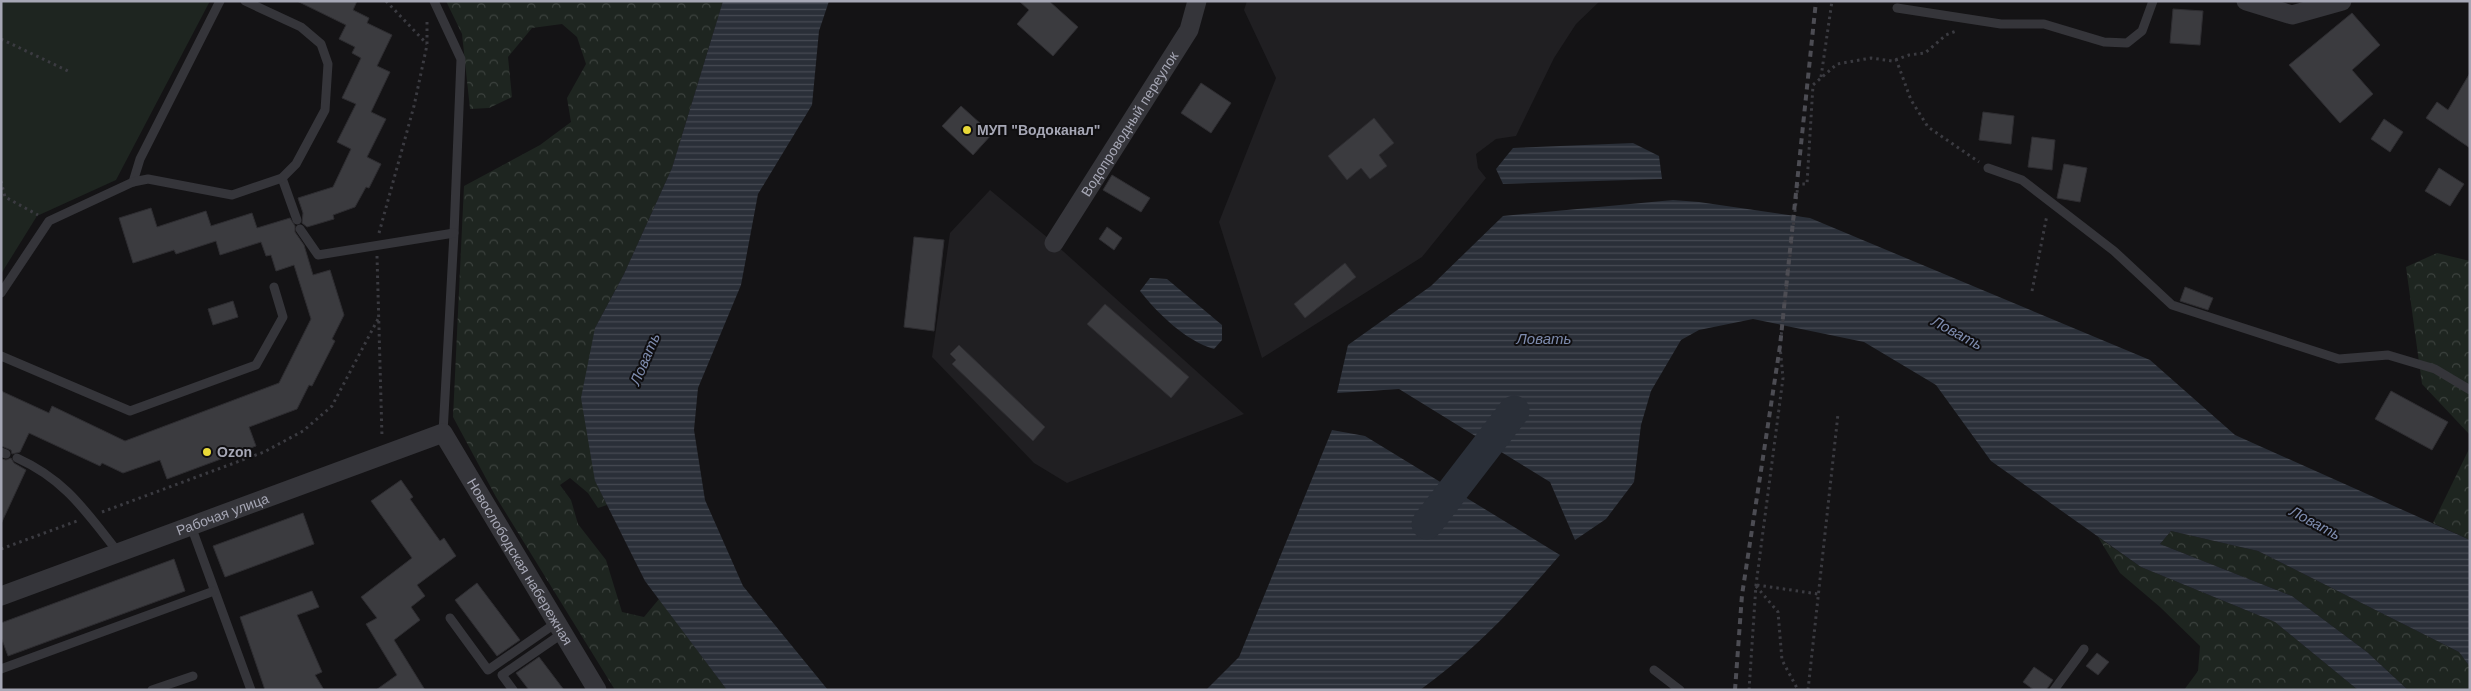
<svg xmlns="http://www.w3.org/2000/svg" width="2471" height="691" font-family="Helvetica,sans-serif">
<defs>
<pattern id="forest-crowns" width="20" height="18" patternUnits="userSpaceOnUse" patternTransform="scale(1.25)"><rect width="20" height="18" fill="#1e2520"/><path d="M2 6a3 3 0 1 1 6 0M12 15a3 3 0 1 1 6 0" fill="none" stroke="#3c423e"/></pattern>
<pattern id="water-rules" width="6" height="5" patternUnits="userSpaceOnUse" patternTransform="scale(1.25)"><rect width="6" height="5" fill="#2a2f38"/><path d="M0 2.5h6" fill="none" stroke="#464a53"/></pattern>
</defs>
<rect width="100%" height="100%" fill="#141315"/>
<g fill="#201f22">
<path d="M1247 1H1600L1576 24 1554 58 1516 136 1496 139 1476 154 1478 168 1486 178 1422 257 1262 358 1219 222 1276 78 1244 10Z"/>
<path d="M990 190 1054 243 1244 414 1067 483 1034 463 932 357 950 233Z"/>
</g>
<g fill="url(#forest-crowns)">
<path d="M446 1H723L672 168 624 274 595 328V481L607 505 598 508 588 493 570 478 560 485 571 500 578 524 606 560 622 612 644 617 659 599 727 690H615L496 497 453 417 464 186 540 145 571 122 567 98 586 64 577 37 562 24 532 28 508 57 512 97 489 108 470 109 462 34Z"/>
<path d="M2437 253 2470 261V435L2422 384 2406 267Z"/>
<path d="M2470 447V540L2433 523Z"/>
<path d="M2171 531 2258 551 2459 652 2470 667V690H2408L2367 652 2292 596 2160 544Z"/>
<path d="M2098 537 2141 567 2275 622 2358 690H2184L2198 671 2200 646 2160 607 2120 573Z"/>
</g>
<path fill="#1e2520" d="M1 1H210L116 180 37 216 1 274Z"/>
<g fill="url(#water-rules)">
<path d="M723 1H829L819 31 812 105 758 194 741 285 698 388 694 430 705 500 743 586 828 690H727L645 581 595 481 581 398 595 328 624 274 672 168Z"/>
<path d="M1633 143 1659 156 1662 179 1503 184 1496 169 1513 148Z"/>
<path d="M1673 200 1699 202 1810 218 2150 360 2235 435 2470 540V667L2459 652 2258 551 2171 531 2160 544 2292 596 2367 652 2408 690H2358L2275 622 2141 567 1991 461 1936 385 1864 342 1753 319 1699 330 1681 340 1651 391 1641 425 1634 482 1606 519 1575 540 1550 482 1399 389 1337 393 1348 345 1431 286 1503 216Z"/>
<path d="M1150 278 1167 279 1222 325V340L1214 349C1186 341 1158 314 1140 291Z"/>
<path d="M1332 430 1365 436 1560 555C1517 605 1474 651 1420 690H1206L1239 657Z"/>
</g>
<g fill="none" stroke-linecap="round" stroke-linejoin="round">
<path stroke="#2a2f38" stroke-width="31" d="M1427 524 1514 411"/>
</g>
<g fill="#3b3b3f" stroke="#2e2d31">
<path d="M297 1H357L353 10 369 18 367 23 392 35 377 66 390 72 371 112 386 119 367 157 381 164 369 188 366 187 355 207 333 215 334 219 307 227 302 223 303 213 298 198 333 187 351 149 337 142 356 104 342 98 361 58 352 53 355 47 339 39 346 25Z"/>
<path d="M1019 1H1049L1078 27 1053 56 1017 24 1029 10Z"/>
<path d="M2173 9 2203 11 2200 45 2170 43Z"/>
<path d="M2352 13 2380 45 2352 70 2373 94 2340 123 2289 65Z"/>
<path d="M2470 73V148L2426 118 2437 102 2448 110Z"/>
<path d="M1201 83 1231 103 1211 133 1181 113Z"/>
<path d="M961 106 992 134 973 155 942 126Z"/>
<path d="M1983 112 2014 116 2011 144 1979 140Z"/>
<path d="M1374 118 1394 143 1379 155 1387 166 1370 179 1361 168 1347 180 1328 156Z"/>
<path d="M2384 119 2403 132 2390 152 2371 139Z"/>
<path d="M2032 137 2055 140 2052 170 2028 167Z"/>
<path d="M2064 164 2087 168 2080 202 2057 198Z"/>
<path d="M2439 168 2464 184 2450 206 2425 191Z"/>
<path d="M1112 175 1150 198 1141 212 1103 190Z"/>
<path d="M151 208 157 227 206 211 211 226 252 213 257 228 290 218 295 226V232L304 245 313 275 330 270 344 315 332 339 335 341 312 386 309 385 297 409 249 427 256 446 167 479 160 460 123 473 102 463 100 466 29 433 20 452 12 454 11 450 1 446V391L49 413 52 406 125 441 279 383 311 319 294 265 276 271 271 255 266 256 261 242 220 255 216 241 176 254 174 250 133 263 119 218Z"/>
<path d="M1107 227 1122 238 1114 250 1099 239Z"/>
<path d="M914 237 944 240 934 331 904 327Z"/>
<path d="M1345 263 1356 277 1305 318 1294 304Z"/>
<path d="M2185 287 2213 298 2208 310 2180 301Z"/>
<path d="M233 301 238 317 213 325 208 309Z"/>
<path d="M1105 304 1189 377 1171 398 1087 324Z"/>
<path d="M959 345 1045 427 1033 441 952 364 956 360 950 354Z"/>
<path d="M2391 391 2448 422 2432 450 2375 419Z"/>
<path d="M11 458 14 463 26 470 1 524V459L6 460Z"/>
<path d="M401 480 413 497 410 499 440 541 444 538 456 556 417 585 425 596 411 607 420 620 394 640 425 690H376L397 675 366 624 377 618 361 597 412 558 371 501Z"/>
<path d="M303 513 314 544 225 577 213 546Z"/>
<path d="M174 559 185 591 8 656 1 637V623Z"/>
<path d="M477 583 520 640 497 656 455 600Z"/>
<path d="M312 591 319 607 297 615 322 672 315 675 324 690H265L240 617Z"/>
<path d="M2097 653 2109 662 2098 675 2086 666Z"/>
<path d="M539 657 564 690H529L516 673Z"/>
<path d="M2034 667 2053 680 2046 690H2034L2023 682Z"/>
</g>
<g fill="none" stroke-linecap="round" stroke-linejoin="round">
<g stroke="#3b3b41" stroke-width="3" stroke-dasharray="2.5 4" stroke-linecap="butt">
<path d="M386 1 427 44"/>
<path d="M1 39 68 71"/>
<path d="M1896 59 1911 100 1928 127 1979 162"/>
<path d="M1821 77 1832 1"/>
<path d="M1 181 5 197 38 215"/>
<path d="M379 233 414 106 427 45V18"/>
<path d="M377 256 382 437"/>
<path d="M2032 291 2047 215"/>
<path d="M102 512 264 452 303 431 332 406 378 319"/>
<path d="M1 549 77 521"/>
<path d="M1757 585 1818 594"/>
<path d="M1756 586 1778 612 1782 660 1798 690"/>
<path d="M1749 690 1756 585 1783 378 1780 346 1798 184H1807L1813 85 1837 64 1871 58 1892 61 1909 55 1925 53 1946 35 1956 31"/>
<path d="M1808 690 1838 414"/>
</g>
<g stroke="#35353a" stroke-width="9">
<path d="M434 1 461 59 454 233 443 433"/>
<path d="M1897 8 2001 24H2044L2104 42 2127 43 2142 31 2153 1"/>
<path d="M1988 168 2022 180 2114 251 2172 305 2339 359 2388 355 2435 369 2470 390"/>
<path d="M282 178 297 220"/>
<path d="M133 182 140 159 220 1"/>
<path d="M300 229 318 255 454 233"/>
<path d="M1 293 49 221 133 182 148 179 232 195 282 178 296 164 325 110 328 64 321 44 301 27 245 1"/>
<path d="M1 356 130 411 256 365 283 317 274 287"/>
<path d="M1 452 6 454"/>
<path d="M17 458C66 480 86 512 118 552"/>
<path d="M191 526 251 690"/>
<path d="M450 618 488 670 556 623"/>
<path d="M1 669 214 591"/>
<path d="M1654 670 1680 690"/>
<path d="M152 690 193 676"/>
<path d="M513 690 502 675 563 633"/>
<path d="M2054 690 2084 649"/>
</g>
<g stroke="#35353a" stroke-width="19">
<path d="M2246 1 2292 15 2342 1"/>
<path id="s1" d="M1054 243 1189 30 1197 1"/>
<path id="s2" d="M1 596 443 433 597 690"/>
</g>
<path stroke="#4c4c53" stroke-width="4" stroke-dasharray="6 5" stroke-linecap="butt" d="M1735 690 1742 595 1780 346 1816 1"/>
</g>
<g fill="#e9d938" stroke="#0f0e10" stroke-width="2">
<circle cx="967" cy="130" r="5"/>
<circle cx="207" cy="452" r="5"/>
</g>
<g text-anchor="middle" stroke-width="4" stroke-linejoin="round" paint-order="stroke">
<g font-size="14" fill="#a6a7b5" stroke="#0f0e10">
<text dy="5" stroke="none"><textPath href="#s1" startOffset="141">Водопроводный переулок</textPath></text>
<text dy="5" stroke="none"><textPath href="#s2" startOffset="236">Рабочая улица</textPath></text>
<text dy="5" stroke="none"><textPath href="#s2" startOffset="621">Новослободская набережная</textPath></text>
</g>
<g font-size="14" font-weight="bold" fill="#a6a7b5" stroke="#0f0e10" text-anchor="start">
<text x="977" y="135">МУП "Водоканал"</text>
<text x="217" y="457">Ozon</text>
</g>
<g font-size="15" font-style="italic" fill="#7e8cae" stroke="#0f0e10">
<text transform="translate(1957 333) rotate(28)" y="5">Ловать</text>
<text x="1544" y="344">Ловать</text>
<text transform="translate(645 359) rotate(-67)" y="5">Ловать</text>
<text transform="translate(2315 523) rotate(28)" y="5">Ловать</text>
</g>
</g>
<rect width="2471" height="691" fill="none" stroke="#a6a7b5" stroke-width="5"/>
</svg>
